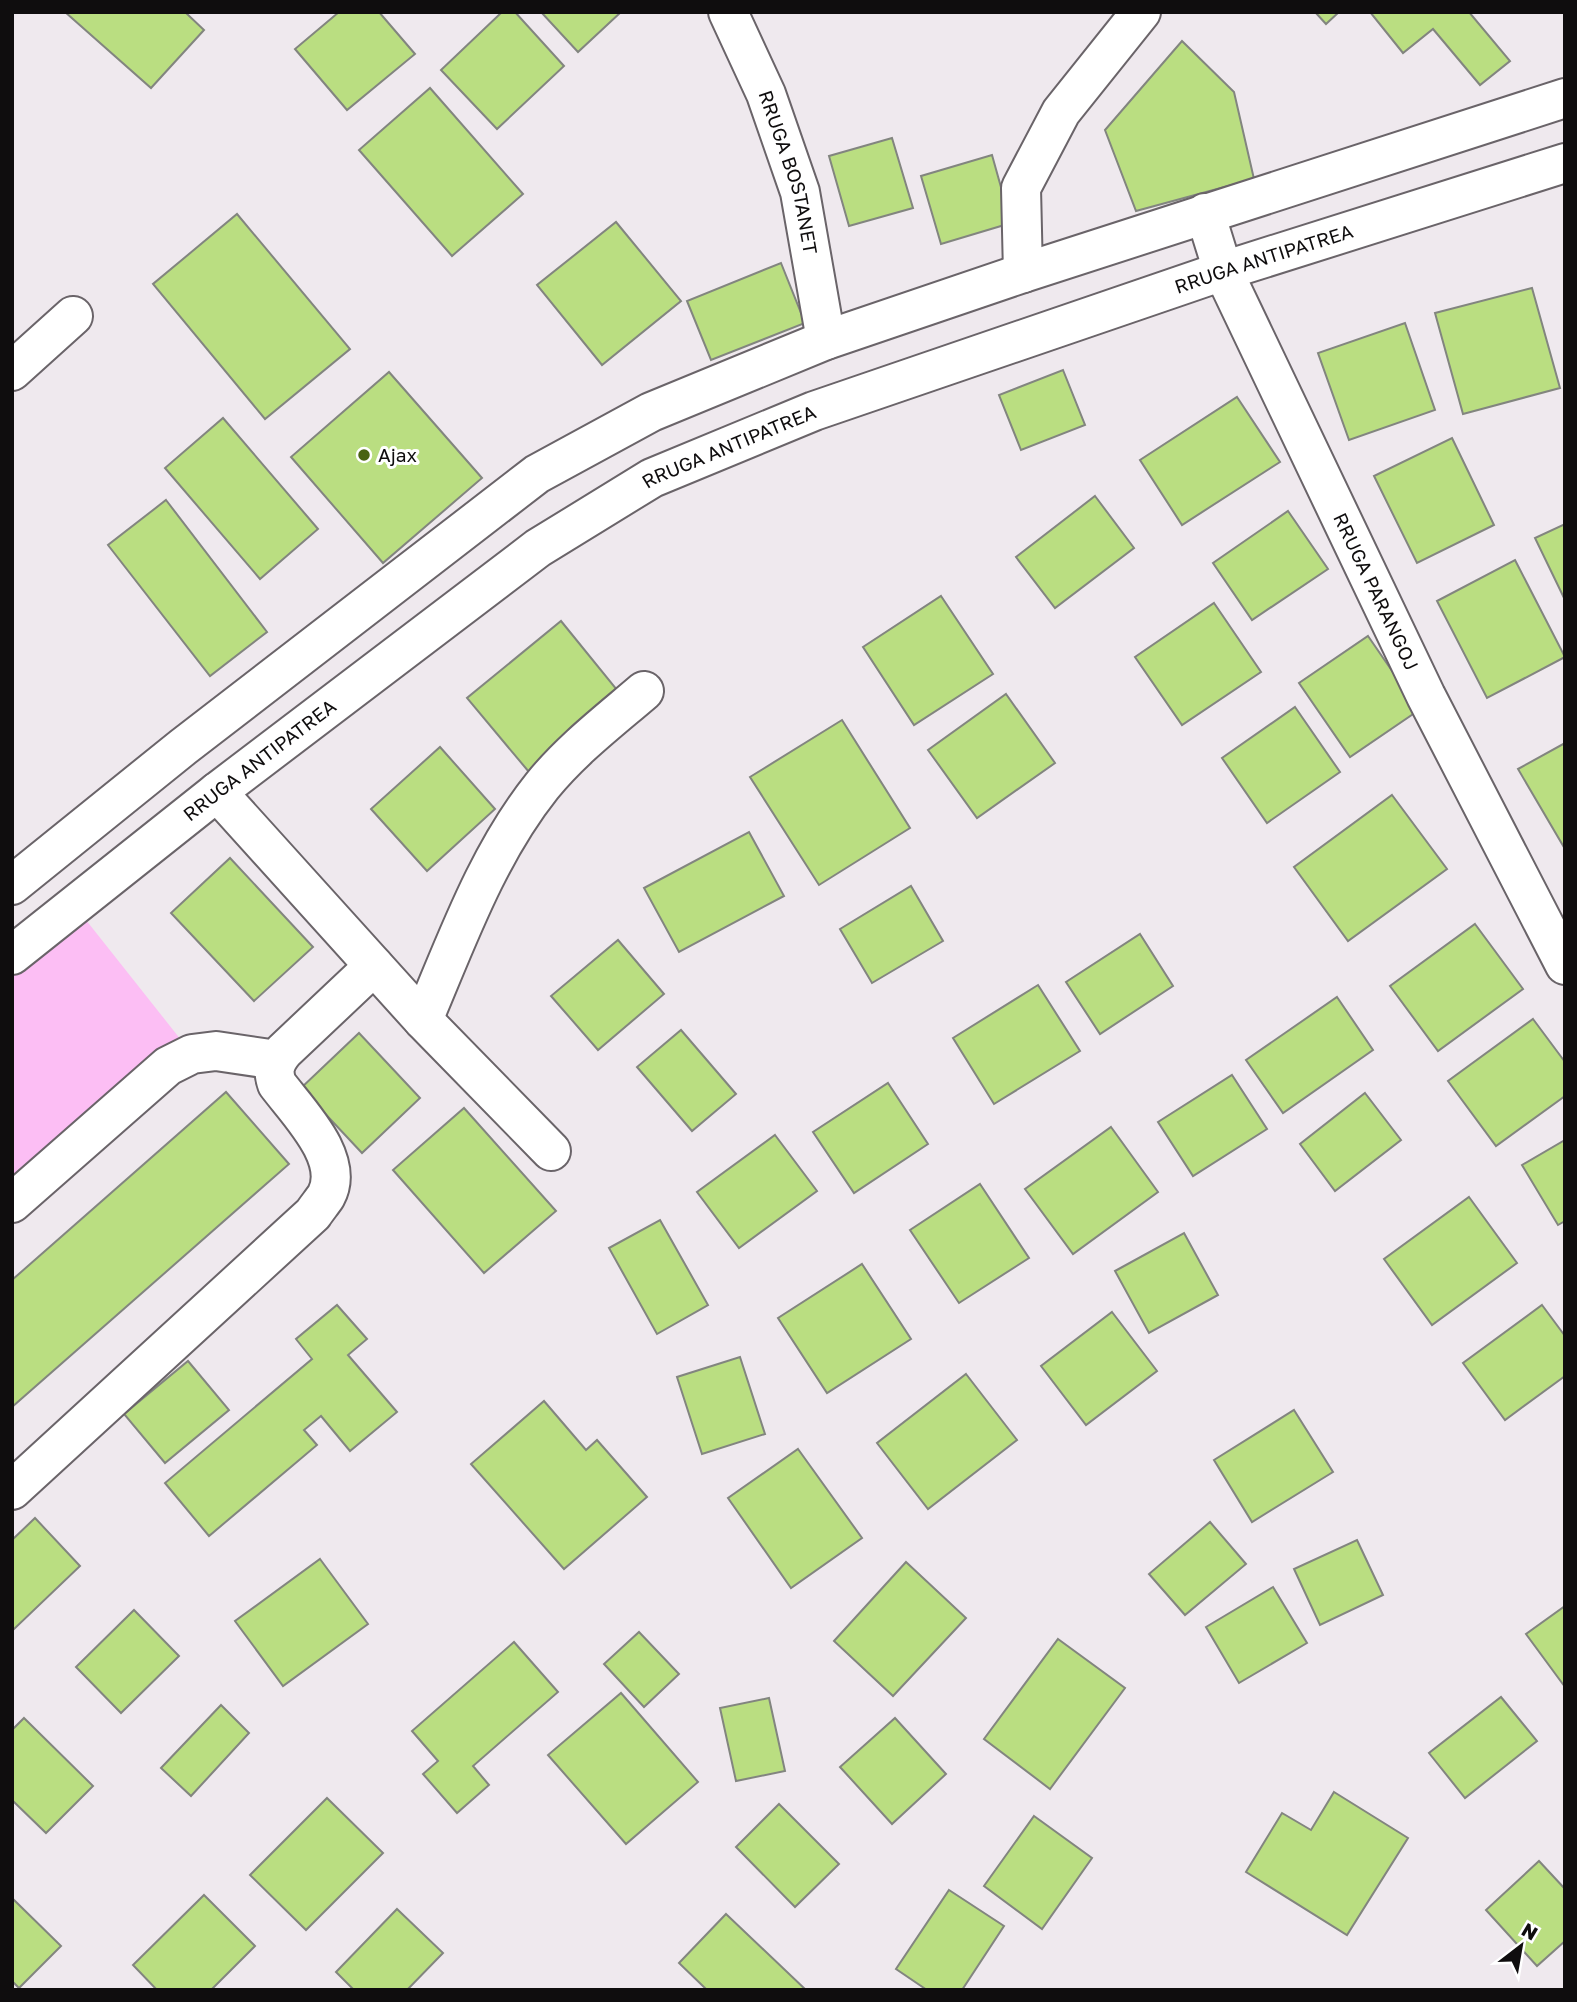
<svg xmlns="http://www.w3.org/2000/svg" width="1577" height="2002" font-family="'Golos Text',sans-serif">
<rect width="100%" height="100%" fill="#efe9ee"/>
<path fill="#fcbef4" d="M82 915 185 1045 12 1194V973Z"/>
<g fill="#bade81" stroke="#82857f" stroke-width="2">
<path d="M65 12H185L204 30 151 88Z"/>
<path d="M339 12H379L415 54 347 110 295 49Z"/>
<path d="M502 12H515L564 66 497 129 441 70Z"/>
<path d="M541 12H621L578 52Z"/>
<path d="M1315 12H1339L1326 24Z"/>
<path d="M1370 12H1469L1510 61 1480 85 1433 29 1403 53Z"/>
<path d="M1182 41 1234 92 1254 179 1136 211 1105 130Z"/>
<path d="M430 88 523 194 452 256 359 150Z"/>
<path d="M892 138 913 208 849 226 829 156Z"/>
<path d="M992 155 1011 223 941 244 921 176Z"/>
<path d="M237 214 350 349 265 419 153 284Z"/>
<path d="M616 222 681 301 602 365 537 285Z"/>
<path d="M781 263 805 323 711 360 687 301Z"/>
<path d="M1532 288 1560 388 1463 414 1435 313Z"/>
<path d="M1405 323 1435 410 1349 440 1318 353Z"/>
<path d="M1063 370 1085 425 1021 450 999 395Z"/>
<path d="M389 372 482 478 383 563 291 457Z"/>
<path d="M1237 397 1280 462 1182 525 1140 460Z"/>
<path d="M223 418 318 529 260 579 165 468Z"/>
<path d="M1452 438 1494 525 1417 563 1374 476Z"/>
<path d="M1095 496 1134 548 1055 608 1016 557Z"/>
<path d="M166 500 267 632 210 676 108 545Z"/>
<path d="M1288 511 1328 569 1252 620 1213 563Z"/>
<path d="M1565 524V600L1535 538Z"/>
<path d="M1515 560 1565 657 1487 698 1437 601Z"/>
<path d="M941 596 993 674 914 725 863 647Z"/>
<path d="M1214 603 1261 672 1182 725 1135 657Z"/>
<path d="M561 621 622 696 529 772 467 698Z"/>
<path d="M1368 636 1419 710 1350 757 1299 683Z"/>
<path d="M1006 694 1055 763 977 818 928 750Z"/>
<path d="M1295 707 1340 772 1267 823 1222 758Z"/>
<path d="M842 720 910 828 819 885 750 777Z"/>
<path d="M1565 743V849L1518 769Z"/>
<path d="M440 747 495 809 427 871 371 809Z"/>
<path d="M1392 795 1447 869 1348 941 1294 867Z"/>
<path d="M749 832 784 896 679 952 644 888Z"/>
<path d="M230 858 313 947 254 1001 171 913Z"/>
<path d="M911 886 943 941 872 983 840 929Z"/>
<path d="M1475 924 1523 989 1438 1051 1390 986Z"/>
<path d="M1140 934 1173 986 1100 1034 1066 982Z"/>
<path d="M618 940 664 994 598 1050 551 996Z"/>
<path d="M1038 985 1080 1051 994 1104 953 1038Z"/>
<path d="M1337 997 1373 1050 1283 1113 1246 1060Z"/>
<path d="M1533 1019 1565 1062V1096L1496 1146 1448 1081Z"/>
<path d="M681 1030 736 1094 692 1131 637 1067Z"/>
<path d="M359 1033 420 1098 362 1153 301 1088Z"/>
<path d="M1232 1075 1267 1129 1193 1176 1158 1122Z"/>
<path d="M888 1083 928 1144 854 1193 813 1132Z"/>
<path d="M226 1092 289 1164 12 1407V1280Z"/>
<path d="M1365 1093 1401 1140 1335 1191 1300 1144Z"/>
<path d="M464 1108 556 1211 484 1273 393 1170Z"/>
<path d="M1111 1127 1158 1192 1073 1254 1025 1189Z"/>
<path d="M775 1135 817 1191 739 1248 697 1192Z"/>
<path d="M1565 1140V1221L1558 1225 1522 1165Z"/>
<path d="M980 1184 1029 1258 959 1303 910 1230Z"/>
<path d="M1469 1197 1517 1263 1432 1325 1384 1259Z"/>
<path d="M660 1220 708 1305 657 1334 609 1248Z"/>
<path d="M1184 1233 1218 1295 1149 1333 1115 1271Z"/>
<path d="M862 1264 911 1339 827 1393 778 1318Z"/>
<path d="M337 1305 367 1339 348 1355 397 1412 350 1451 321 1416 304 1430 317 1445 209 1536 165 1483 312 1359 296 1339Z"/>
<path d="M1542 1305 1565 1336V1376L1505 1420 1463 1363Z"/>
<path d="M1112 1312 1157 1371 1086 1425 1041 1366Z"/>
<path d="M740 1357 765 1434 702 1454 677 1377Z"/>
<path d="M188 1361 229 1410 165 1463 124 1414Z"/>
<path d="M966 1374 1017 1440 928 1509 877 1443Z"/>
<path d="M544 1401 586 1450 597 1440 647 1497 564 1569 471 1464Z"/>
<path d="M1294 1410 1333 1472 1252 1522 1214 1460Z"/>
<path d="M798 1449 862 1538 791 1588 728 1498Z"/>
<path d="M35 1518 80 1566 12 1631V1540Z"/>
<path d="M1210 1522 1246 1564 1185 1615 1149 1574Z"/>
<path d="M1357 1540 1383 1595 1320 1625 1294 1569Z"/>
<path d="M320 1559 368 1624 283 1686 235 1621Z"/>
<path d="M906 1562 966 1618 893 1696 834 1641Z"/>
<path d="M1273 1587 1307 1643 1239 1683 1206 1627Z"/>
<path d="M1565 1606V1687L1526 1634Z"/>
<path d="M134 1610 179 1656 121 1713 76 1667Z"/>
<path d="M639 1632 679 1674 644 1707 604 1664Z"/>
<path d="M1058 1639 1125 1688 1050 1789 984 1739Z"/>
<path d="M514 1642 558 1692 473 1766 489 1785 457 1813 423 1774 438 1761 412 1731Z"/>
<path d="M621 1693 698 1782 626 1844 548 1755Z"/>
<path d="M1501 1697 1537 1741 1465 1798 1429 1753Z"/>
<path d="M769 1698 785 1771 736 1781 720 1708Z"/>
<path d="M221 1705 249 1733 191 1796 161 1768Z"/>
<path d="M24 1718 93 1786 46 1833 12 1800V1730Z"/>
<path d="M895 1718 946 1774 892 1824 840 1767Z"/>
<path d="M1334 1792 1408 1838 1347 1935 1246 1872 1282 1813 1311 1830Z"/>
<path d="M327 1798 383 1853 306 1930 250 1875Z"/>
<path d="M779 1804 839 1864 795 1907 736 1847Z"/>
<path d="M1034 1816 1092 1858 1042 1929 984 1886Z"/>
<path d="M1539 1861 1565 1889V1941L1537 1966 1486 1910Z"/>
<path d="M949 1890 1004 1926 962 1990H927L896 1969Z"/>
<path d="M204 1895 255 1946 211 1990H157L133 1965Z"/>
<path d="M12 1898 61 1946 19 1988 12 1981Z"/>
<path d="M397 1909 443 1953 407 1990H354L336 1972Z"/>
<path d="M726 1914 806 1990H707L679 1963Z"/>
</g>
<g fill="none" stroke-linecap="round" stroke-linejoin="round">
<g stroke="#6a6469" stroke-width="42">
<g id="minor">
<path id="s1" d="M728 12 766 94 800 192 826 340"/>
<path id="s2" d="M1205 213 1223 271 1426 696 1565 965"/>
<path d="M1023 273 1021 188 1061 112 1141 12"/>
<path d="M12 371 73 316"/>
<path d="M217 792 423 1020 551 1151"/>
<path d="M423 1020C457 940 487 855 542 786 571 750 609 721 644 691"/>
<path d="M12 1203 168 1066 192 1054 216 1051 277 1060"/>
<path d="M12 1490 313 1214C317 1208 322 1202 326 1196 346 1159 298 1112 277 1084 272 1070 275 1062 284 1051L374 966"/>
</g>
</g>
<g stroke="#6a6469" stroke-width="42">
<g id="primary">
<path d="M12 885 183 747 537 474 651 412 826 340 1023 273 1565 98"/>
<path id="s3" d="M12 955 217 792 538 548 652 478 814 411 1223 271 1565 163"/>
</g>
</g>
<use href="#minor" stroke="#fff" stroke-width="38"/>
<use href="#primary" stroke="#fff" stroke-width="38"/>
</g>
<circle fill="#496312" stroke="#fff" stroke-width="2.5" cx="364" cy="455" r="7"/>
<g text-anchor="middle" stroke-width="6" stroke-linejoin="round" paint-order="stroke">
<g font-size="19" fill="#0f0d0e" stroke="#fff">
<text dy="7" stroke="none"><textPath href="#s1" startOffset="172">RRUGA BOSTANET</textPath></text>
<text dy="7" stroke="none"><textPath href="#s3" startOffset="1449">RRUGA ANTIPATREA</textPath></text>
<text dy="7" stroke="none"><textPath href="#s3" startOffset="882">RRUGA ANTIPATREA</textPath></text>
<text dy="7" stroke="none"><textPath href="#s2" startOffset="416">RRUGA PARANGOJ</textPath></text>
<text dy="7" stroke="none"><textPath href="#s3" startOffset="315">RRUGA ANTIPATREA</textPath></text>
</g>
<g font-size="19" fill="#0f0d0e" stroke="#fff" text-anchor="start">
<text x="378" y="462">Ajax</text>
</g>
</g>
<rect width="1577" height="2002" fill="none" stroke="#0f0d0e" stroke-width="28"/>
<g transform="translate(1521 1946) rotate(31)" stroke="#ffffff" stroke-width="5" paint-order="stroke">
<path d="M0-5L12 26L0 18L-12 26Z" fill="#0f0d0e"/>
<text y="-10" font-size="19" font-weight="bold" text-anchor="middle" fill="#0f0d0e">N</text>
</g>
</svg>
